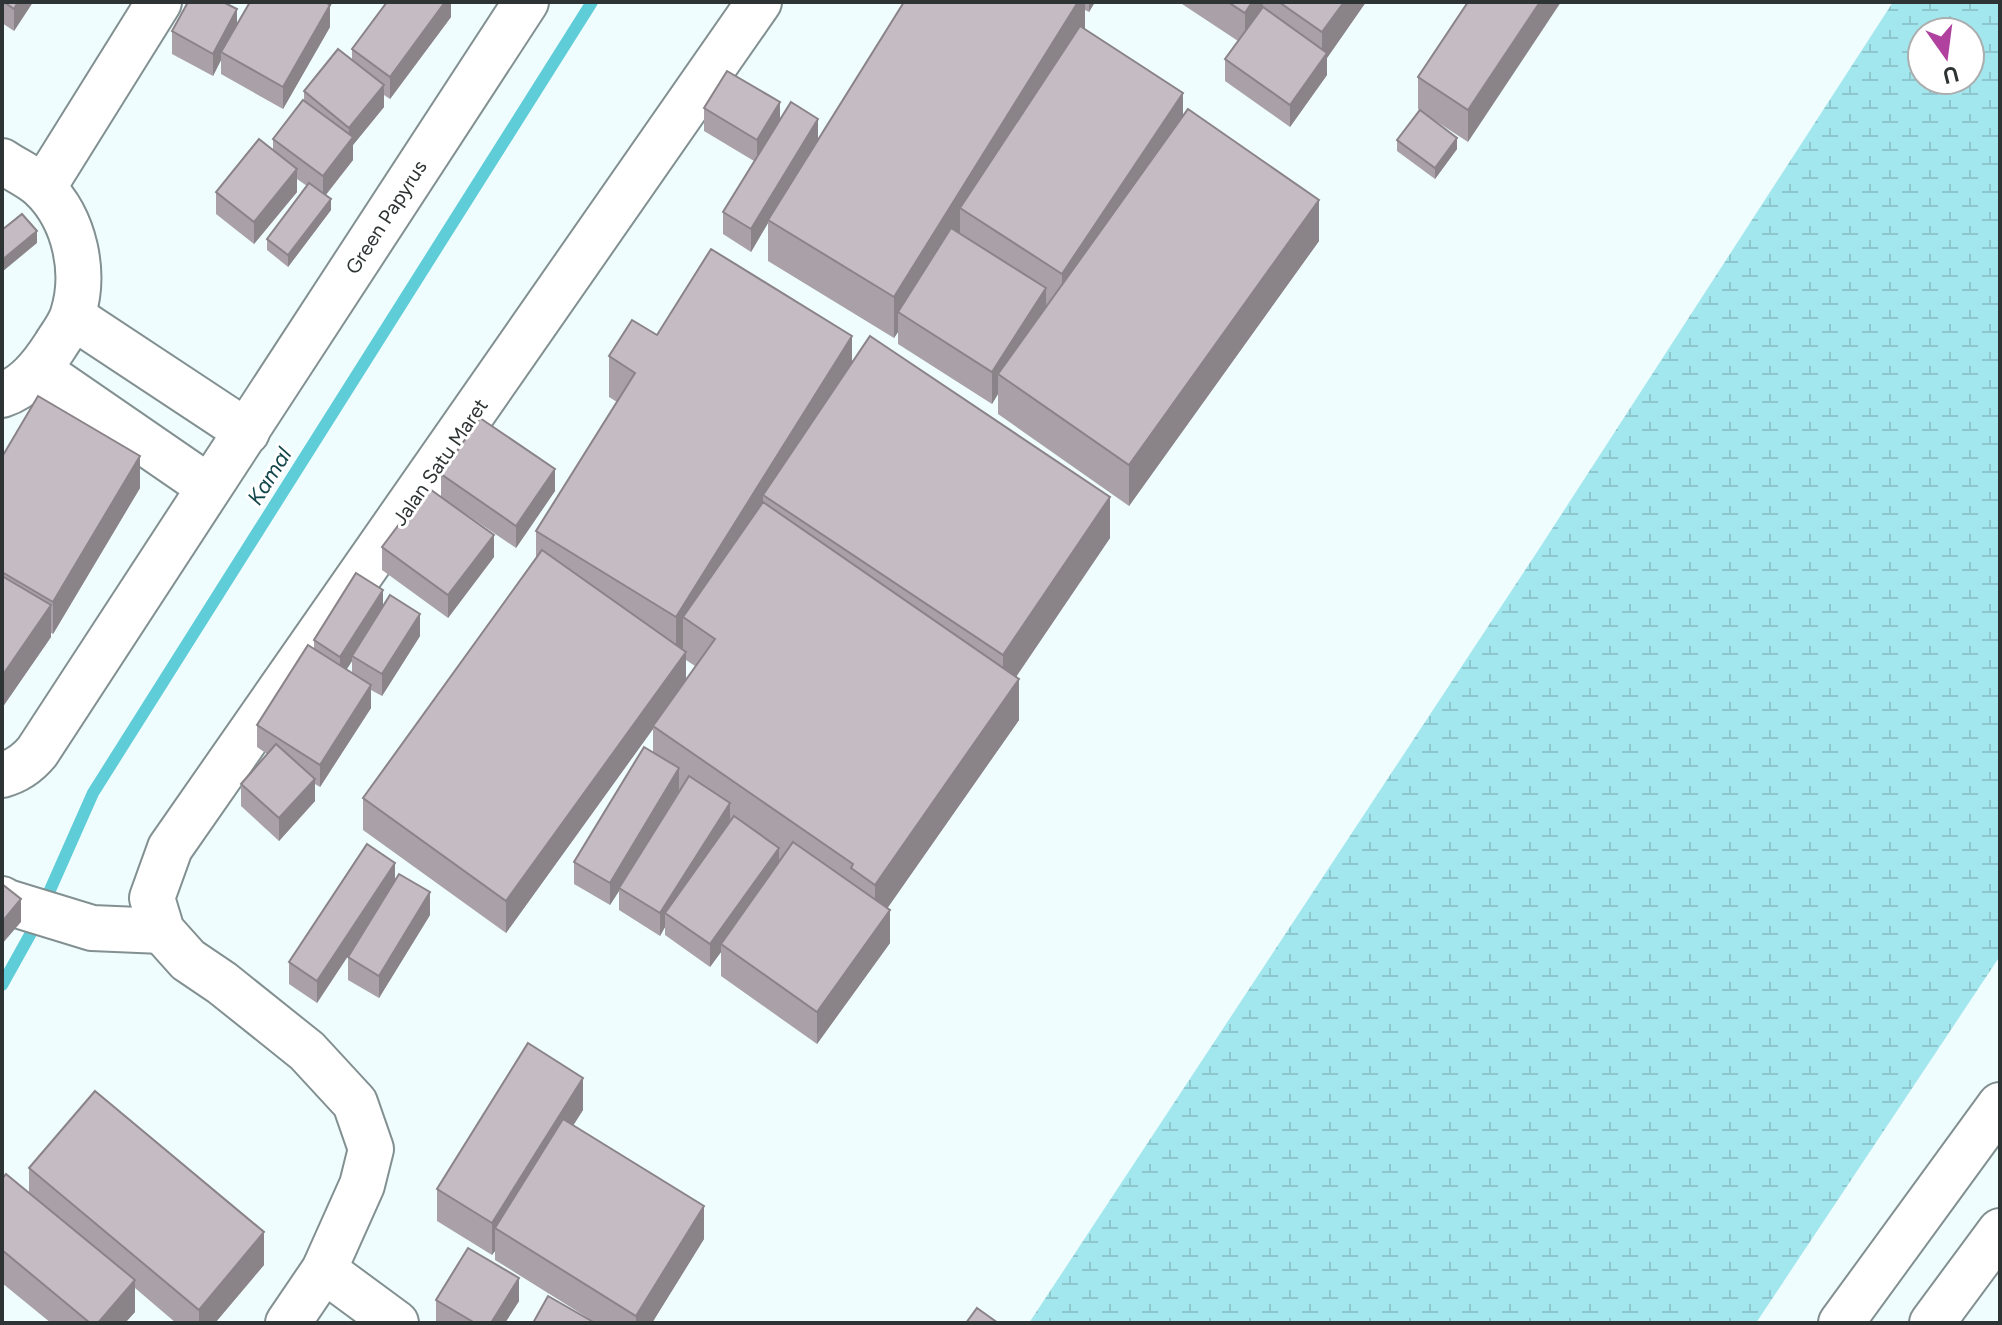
<svg xmlns="http://www.w3.org/2000/svg" width="2002" height="1325" font-family="Figtree,sans-serif">
<defs>
<pattern id="wetland-marsh" width="20" height="14" patternUnits="userSpaceOnUse" patternTransform="scale(2)"><rect width="20" height="14" fill="#a3e7ee"/><path d="M1 5h8M5 5V1M11 12h8M15 12V8" fill="none" stroke="#8dc7cd"/></pattern>
</defs>
<rect width="100%" height="100%" fill="#f0fdff"/>
<path fill="url(#wetland-marsh)" fill-rule="evenodd" d="M1893 2H2000V956L1756 1323H1029L1539 549ZM1922 32H1970V80H1922Z"/>
<g fill="none" stroke-linecap="round" stroke-linejoin="round">
<path stroke="#5ecdd8" stroke-width="12" d="M2 985 31 933 93 793 592 2"/>
<g stroke="#839091" stroke-width="48">
<g id="minor">
<path d="M2 161C15 170 32 177 43 188 75 220 86 272 73 314 70 325 61 336 55 346 42 366 26 387 2 395"/>
<path d="M43 188 159 2"/>
<path d="M73 317 247 432"/>
<path d="M39 370 209 487"/>
<path d="M2 775C17 771 27 764 37 752L526 2"/>
<path d="M2 899 7 902 92 928 162 931"/>
<path d="M324 1270 396 1323"/>
<path d="M1841 1323 2000 1105"/>
<path d="M1932 1323 2000 1231"/>
</g>
</g>
<g stroke="#839091" stroke-width="48">
<path id="tertiary" d="M288 1323 324 1270 362 1185 371 1149 355 1103 307 1051 222 983 188 960 162 931 152 898 170 848 759 2"/>
</g>
<use href="#minor" stroke="#fff" stroke-width="44"/>
<use href="#tertiary" stroke="#fff" stroke-width="44"/>
</g>
<g fill="#a9a1a7" fill-rule="evenodd">
<path d="M2 2H33L14 31 2 23Z"/>
<path d="M250 2H333L330 6V27L283 109 221 74V60L213 76 172 54V31L237 24Z"/>
<path d="M451 2V17L390 99 384 95V107L353 145V160L326 195 331 210 288 267 267 250V239L307 186 297 179V192L254 244 216 214V192L273 151V139L304 101V91L352 59V49Z"/>
<path d="M904 2H1095L1089 12 1085 10V29L1183 116 1319 241 1129 506 998 414V394L992 404 898 344V332L894 338 768 261V223L751 252 723 234V212L754 161 704 131V108L780 119 818 139Z"/>
<path d="M1179 2H1366L1327 58V75L1290 127 1225 81V59L1238 41Z"/>
<path d="M1468 2V142L1425 114 1457 149 1435 179 1397 151V140L1419 110 1418 109V77Z"/>
<path d="M657 335 852 363 1110 538 1016 677 1019 720 887 908 890 943 817 1044 721 976V952L710 967 665 935V927L660 936 619 910V891L610 905 574 884V862L653 753V729L506 933 363 830V798L536 558V531L617 402 609 397V356ZM686 660 695 666 686 680Z"/>
<path d="M2 457 140 488 53 634 51 633V637L2 708Z"/>
<path d="M441 474 555 491 516 548 441 497 494 557 448 618 382 570V547L441 496Z"/>
<path d="M383 606 420 636 382 696 371 690V708L320 787 315 784V801L279 841 241 806V784L267 754 257 747V725L314 649V640ZM352 661V673L346 670Z"/>
<path d="M395 881 430 915 379 998 348 980V957L355 945 317 1003 289 984V962Z"/>
<path d="M583 1110 573 1125 704 1239 652 1323H596L495 1260V1251L492 1255 437 1221V1189Z"/>
<path d="M29 1168 264 1265 215 1323H176L135 1288V1312L125 1323H51L2 1283V1179L29 1193Z"/>
<path d="M436 1300 519 1301 505 1323H438L436 1322Z"/>
</g>
<g fill="#8a8388">
<path d="M18 2H33L14 31V9Z"/>
<path d="M323 2H333L330 6V27L283 109V87Z"/>
<path d="M445 2H451V17L390 99V77Z"/>
<path d="M1078 2H1085V31L960 208V232L907 317 898 312V332L894 338V297Z"/>
<path d="M1089 2H1095L1089 12Z"/>
<path d="M1252 2H1263V19L1245 45V13Z"/>
<path d="M1344 2H1366L1327 58V75L1290 127V105L1322 59V32Z"/>
<path d="M1540 2H1561L1468 142V110Z"/>
<path d="M237 9V32L221 52V60L213 76V54Z"/>
<path d="M384 85V107L353 145V160L323 198V176L349 142V128Z"/>
<path d="M1183 93V134L1062 315V274Z"/>
<path d="M780 102V125L757 163V140Z"/>
<path d="M818 119V141L768 220V223L751 252V229Z"/>
<path d="M1457 138V149L1435 179V168Z"/>
<path d="M297 169V192L254 244V222Z"/>
<path d="M331 199V210L288 267V255Z"/>
<path d="M1319 200V241L1129 506V465Z"/>
<path d="M37 231V243L2 272V260Z"/>
<path d="M1046 288V320L998 374V394L992 404V372Z"/>
<path d="M852 336V377L763 495V519L683 617V647L676 658V617Z"/>
<path d="M140 456V488L53 634V602Z"/>
<path d="M555 469V491L516 548V526Z"/>
<path d="M1110 497V538L1003 696V655Z"/>
<path d="M494 535V557L448 618V595Z"/>
<path d="M383 590V612L352 656V661L340 680V657Z"/>
<path d="M51 605V637L2 708V676Z"/>
<path d="M420 614V636L382 696V674Z"/>
<path d="M686 652V684L653 726V729L506 933V901Z"/>
<path d="M1019 679V720L875 926V885Z"/>
<path d="M371 685V708L320 787V765Z"/>
<path d="M679 768V790L619 888V891L610 905V883Z"/>
<path d="M315 779V801L279 841V818Z"/>
<path d="M730 803V825L665 913V927L660 936V913Z"/>
<path d="M779 848V870L721 944V952L710 967V944Z"/>
<path d="M395 863V885L317 1003V981Z"/>
<path d="M430 892V915L379 998V976Z"/>
<path d="M21 899V922L2 944V922Z"/>
<path d="M890 910V943L817 1044V1012Z"/>
<path d="M583 1078V1110L505 1234 495 1228V1251L492 1255V1223Z"/>
<path d="M704 1206V1239L652 1323H636V1316Z"/>
<path d="M264 1232V1265L215 1323H199V1310Z"/>
<path d="M519 1278V1301L505 1323H491Z"/>
<path d="M135 1280V1312L125 1323H98Z"/>
</g>
<g fill="#c5bbc2" stroke="#8a8388" stroke-width="2">
<path d="M4 2H18L14 9Z"/>
<path d="M188 2H223L237 9 213 54 172 31Z"/>
<path d="M250 2H325L330 5 283 87 221 52Z"/>
<path d="M387 2H445L390 77 352 49Z"/>
<path d="M904 2H1078L894 297 768 220Z"/>
<path d="M1228 2H1252L1245 13Z"/>
<path d="M1279 2H1344L1322 32Z"/>
<path d="M1468 2H1540L1468 110 1418 77Z"/>
<path d="M1263 7 1327 53 1290 105 1225 59Z"/>
<path d="M1080 26 1183 93 1062 274 960 208Z"/>
<path d="M338 49 384 85 349 128 304 91Z"/>
<path d="M727 71 780 102 757 140 704 108Z"/>
<path d="M303 100 353 137 323 176 273 139Z"/>
<path d="M791 102 818 119 751 229 723 212Z"/>
<path d="M1188 109 1319 200 1129 465 998 374Z"/>
<path d="M1420 110 1457 138 1435 168 1397 140Z"/>
<path d="M259 139 297 169 254 222 216 192Z"/>
<path d="M309 183 331 199 288 255 267 239Z"/>
<path d="M22 214 37 231 2 260V230Z"/>
<path d="M951 228 1046 288 992 372 898 312Z"/>
<path d="M711 249 852 336 676 617 536 531 635 373 609 356 632 320 657 335Z"/>
<path d="M870 336 1110 497 1003 655 763 495Z"/>
<path d="M38 396 140 456 53 602 2 572V457Z"/>
<path d="M480 418 555 469 516 526 441 474Z"/>
<path d="M427 487 494 535 448 595 382 547Z"/>
<path d="M763 502 1019 679 875 885 851 868 853 864 653 726 715 639 683 617Z"/>
<path d="M542 550 686 652 506 901 363 798Z"/>
<path d="M356 573 383 590 340 657 314 640Z"/>
<path d="M2 576 51 605 2 676Z"/>
<path d="M390 595 420 614 382 674 352 656Z"/>
<path d="M308 645 371 685 320 765 257 725Z"/>
<path d="M276 744 315 779 279 818 241 784Z"/>
<path d="M644 747 679 768 610 883 574 862Z"/>
<path d="M689 776 730 803 660 913 619 888Z"/>
<path d="M734 816 779 848 710 944 665 913Z"/>
<path d="M793 842 890 910 817 1012 721 944Z"/>
<path d="M367 844 395 863 317 981 289 962Z"/>
<path d="M399 874 430 892 379 976 348 957Z"/>
<path d="M2 884 21 899 2 922Z"/>
<path d="M528 1043 583 1078 492 1223 437 1189Z"/>
<path d="M95 1091 264 1232 199 1310 29 1168Z"/>
<path d="M563 1119 704 1206 636 1316 495 1228Z"/>
<path d="M6 1174 135 1280 98 1323H90L2 1250V1179Z"/>
<path d="M468 1248 519 1278 491 1323H475L436 1300Z"/>
<path d="M548 1296 595 1323H533Z"/>
<path d="M977 1308 998 1323H966Z"/>
</g>
<g text-anchor="middle" stroke-width="6" stroke-linejoin="round" paint-order="stroke">
<g font-size="20" fill="#2e3334" stroke="#fff">
<text transform="translate(386 217) rotate(-57)" y="7">Green Papyrus</text>
<text transform="translate(440 462) rotate(-55)" y="7">Jalan Satu Maret</text>
</g>
<g font-size="22" font-style="italic" fill="#13464a" stroke="#fff">
<text transform="translate(269 476) rotate(-58)" y="8">Kamal</text>
</g>
</g>
<rect width="2002" height="1325" fill="none" stroke="#2e3334" stroke-width="8"/>
<g transform="translate(1946 56) rotate(166)"><circle r="38" fill="#ffffff" stroke="#abadae" stroke-width="2"/>
<path d="M0-6L14 30L0 20L-14 30Z" fill="#b0419e"/>
<text y="-12" font-size="22" font-weight="bold" text-anchor="middle" fill="#2e3334">U</text>
</g>
</svg>
